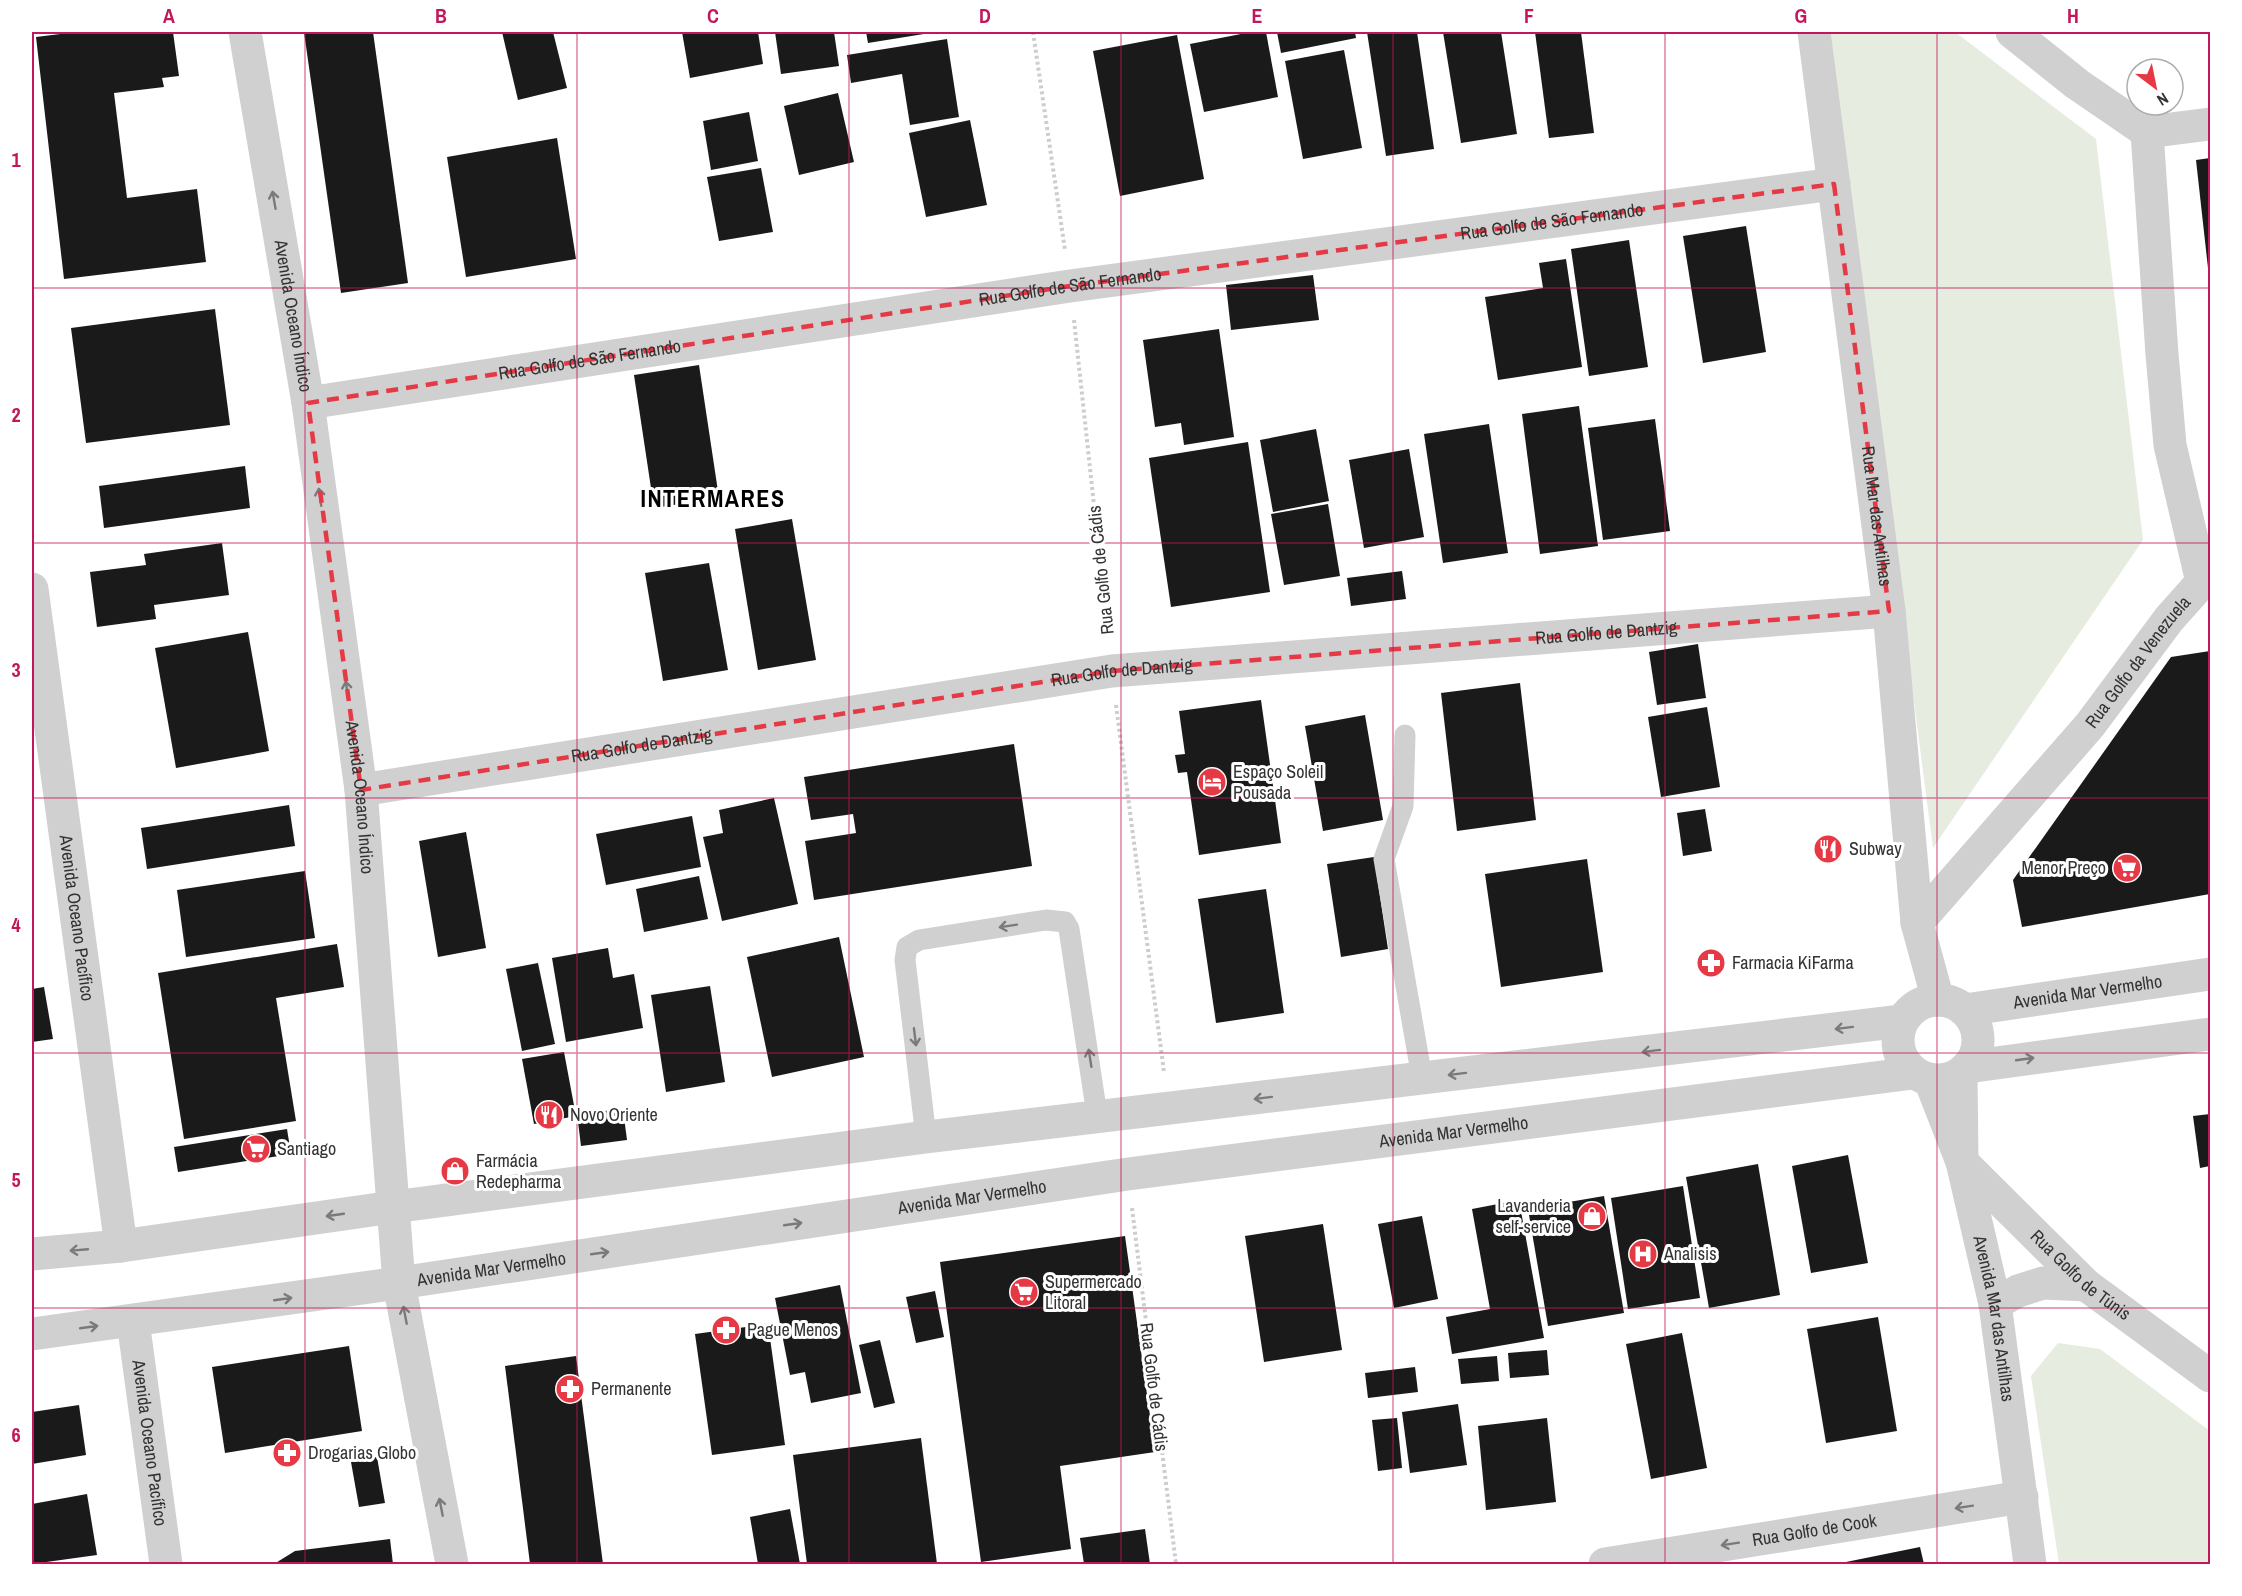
<svg xmlns="http://www.w3.org/2000/svg" width="2242" height="1596" font-family="'Archivo Narrow',sans-serif">
<rect width="100%" height="100%" fill="#fff"/>
<g fill="#e6ecdf">
<path d="M1827 32H1955L2096 139 2143 540 1933 848Z"/>
<path d="M2058 1343 2100 1349 2210 1431V1564H2059L2031 1376Z"/>
</g>
<g fill="#1a1a1a">
<path d="M76 32H173L179 76 162 78 164 87 114 93 127 198 197 189 206 262 64 279 36 37Z"/>
<path d="M304 32H373L408 283 341 293Z"/>
<path d="M502 32H553L567 88 518 100Z"/>
<path d="M682 32H758L763 64 690 78Z"/>
<path d="M775 32H834L839 66 781 74Z"/>
<path d="M866 32H930V33L868 43Z"/>
<path d="M1251 32H1266L1278 97 1204 112 1190 44Z"/>
<path d="M1277 32H1355L1356 38 1281 53Z"/>
<path d="M1367 32H1417L1434 149 1386 156Z"/>
<path d="M1443 32H1501L1517 134 1461 143Z"/>
<path d="M1535 32H1581L1594 133 1549 138Z"/>
<path d="M1177 35 1204 179 1120 196 1093 51Z"/>
<path d="M947 39 959 117 910 125 902 74 851 83 847 55Z"/>
<path d="M1344 50 1362 148 1303 159 1285 61Z"/>
<path d="M838 93 854 162 799 175 784 106Z"/>
<path d="M749 112 758 161 711 170 703 121Z"/>
<path d="M970 120 987 205 926 217 909 133Z"/>
<path d="M557 138 576 259 466 277 447 157Z"/>
<path d="M2210 158V277H2209L2196 160Z"/>
<path d="M761 168 773 232 719 241 707 177Z"/>
<path d="M1746 226 1766 352 1703 363 1683 236Z"/>
<path d="M1629 240 1648 367 1589 376 1571 249Z"/>
<path d="M1566 259 1582 367 1498 380 1485 297 1543 288 1539 263Z"/>
<path d="M1313 275 1319 320 1231 330 1226 285Z"/>
<path d="M215 309 230 425 86 443 71 328Z"/>
<path d="M1219 329 1234 437 1184 445 1181 423 1155 427 1143 340Z"/>
<path d="M699 365 719 498 654 508 634 375Z"/>
<path d="M1579 406 1598 546 1540 554 1522 414Z"/>
<path d="M1655 419 1670 531 1603 540 1588 428Z"/>
<path d="M1489 424 1508 553 1443 563 1424 434Z"/>
<path d="M1316 429 1329 501 1273 512 1260 440Z"/>
<path d="M1248 442 1270 592 1171 607 1149 458Z"/>
<path d="M1409 449 1424 537 1364 548 1349 460Z"/>
<path d="M245 466 250 508 104 528 99 486Z"/>
<path d="M1328 504 1340 576 1284 585 1271 514Z"/>
<path d="M792 519 816 660 758 670 735 529Z"/>
<path d="M222 543 229 595 154 605 156 619 97 627 90 572 146 565 144 554Z"/>
<path d="M709 563 728 670 663 681 645 573Z"/>
<path d="M1402 571 1406 599 1351 606 1347 578Z"/>
<path d="M248 632 269 751 176 768 155 648Z"/>
<path d="M1698 644 1706 698 1657 705 1649 652Z"/>
<path d="M2210 651V894L2022 927 2013 880 2171 657Z"/>
<path d="M1520 683 1536 820 1457 831 1441 693Z"/>
<path d="M1261 700 1281 843 1199 855 1187 772 1178 773 1175 755 1185 754 1179 711Z"/>
<path d="M1707 707 1720 787 1661 797 1648 717Z"/>
<path d="M1365 715 1383 820 1323 831 1305 726Z"/>
<path d="M1014 744 1032 866 814 900 805 841 856 833 853 814 811 820 804 777Z"/>
<path d="M774 798 798 904 722 921 703 837 723 833 719 810Z"/>
<path d="M289 805 295 846 147 869 141 828Z"/>
<path d="M1705 809 1712 851 1683 856 1677 813Z"/>
<path d="M692 816 701 867 606 885 596 834Z"/>
<path d="M466 832 486 948 438 957 419 841Z"/>
<path d="M1374 857 1388 949 1341 957 1327 864Z"/>
<path d="M1587 859 1603 972 1501 987 1485 874Z"/>
<path d="M305 871 315 938 186 957 177 890Z"/>
<path d="M699 876 708 919 644 932 636 889Z"/>
<path d="M1266 889 1284 1013 1216 1023 1198 899Z"/>
<path d="M839 937 864 1057 772 1077 747 957Z"/>
<path d="M337 944 344 987 276 998 296 1121 184 1139 158 973Z"/>
<path d="M608 948 613 978 634 974 643 1028 566 1042 552 958Z"/>
<path d="M538 963 555 1044 522 1051 506 969Z"/>
<path d="M710 986 725 1082 666 1092 651 995Z"/>
<path d="M44 987 53 1039 32 1042V989Z"/>
<path d="M564 1052 576 1116 534 1124 522 1059Z"/>
<path d="M623 1109 627 1140 581 1146 577 1114Z"/>
<path d="M2210 1114V1166L2200 1168 2193 1116Z"/>
<path d="M287 1129 291 1154 178 1172 174 1147Z"/>
<path d="M1848 1155 1868 1263 1811 1273 1792 1166Z"/>
<path d="M1758 1164 1780 1295 1709 1308 1686 1177Z"/>
<path d="M1683 1186 1700 1298 1628 1309 1611 1198Z"/>
<path d="M1604 1196 1624 1313 1548 1326 1528 1209Z"/>
<path d="M1519 1200 1544 1338 1452 1354 1446 1317 1490 1309 1472 1209Z"/>
<path d="M1422 1216 1438 1299 1394 1308 1378 1224Z"/>
<path d="M1323 1224 1342 1350 1264 1362 1245 1236Z"/>
<path d="M1125 1236 1155 1452 1060 1466 1071 1549 981 1562 940 1262Z"/>
<path d="M840 1285 861 1393 811 1403 805 1372 790 1375 775 1298Z"/>
<path d="M935 1291 944 1337 916 1343 906 1297Z"/>
<path d="M1878 1317 1897 1431 1826 1443 1807 1329Z"/>
<path d="M768 1324 785 1445 712 1455 695 1334Z"/>
<path d="M1682 1333 1707 1468 1651 1479 1626 1344Z"/>
<path d="M880 1340 895 1403 874 1408 859 1345Z"/>
<path d="M349 1346 362 1431 225 1453 212 1367Z"/>
<path d="M1547 1350 1549 1375 1510 1378 1508 1353Z"/>
<path d="M576 1356 603 1564H530L505 1366Z"/>
<path d="M1497 1356 1499 1381 1461 1384 1458 1359Z"/>
<path d="M1415 1367 1418 1392 1368 1398 1365 1373Z"/>
<path d="M1458 1404 1467 1465 1410 1473 1402 1412Z"/>
<path d="M79 1405 86 1455 32 1464V1412Z"/>
<path d="M1397 1418 1402 1468 1378 1471 1372 1420Z"/>
<path d="M1547 1418 1556 1502 1486 1510 1478 1426Z"/>
<path d="M921 1438 937 1564H807L793 1455Z"/>
<path d="M377 1457 385 1503 359 1507 351 1462Z"/>
<path d="M87 1494 97 1555 32 1564V1504Z"/>
<path d="M790 1509 800 1564H758L750 1517Z"/>
<path d="M1145 1529 1150 1564H1084L1080 1538Z"/>
<path d="M390 1539 393 1564H274L295 1551Z"/>
<path d="M1920 1547 1924 1564H1841V1563Z"/>
</g>
<g fill="none" stroke-linecap="round" stroke-linejoin="round">
<g stroke="#cdcdcd" stroke-width="4" stroke-dasharray="3 3" stroke-linecap="butt">
<path d="M1033 32 1065 250"/>
<path d="M1074 320 1108 635"/>
<path d="M1116 705 1164 1072"/>
<path d="M1132 1208 1176 1564"/>
</g>
<g stroke="#d0d0d0" stroke-width="21">
<path d="M1405 735 1403 806 1384 859 1422 1078"/>
<path d="M926 1137 905 960 907 947 919 940 1046 920 1065 922 1069 929 1097 1115"/>
</g>
<g stroke="#d0d0d0" stroke-width="33">
<path id="s1" d="M245 32 308 403 361 790 399 1283 452 1564"/>
<path id="s2" d="M1814 32 1889 611 1917 923 1938 1000"/>
<path d="M2012 32 2077 84 2147 132 2210 124"/>
<path id="s3" d="M308 403 1070 286 1834 184"/>
<path id="s4" d="M32 589 121 1246"/>
<path id="s5" d="M361 790 1112 671 1889 611"/>
<path id="s6" d="M1917 923 2090 725 2169 619 2202 582 2170 445 2162 354 2147 132"/>
<path id="s7" d="M1961 1073 1962 1162 1995 1304 2030 1564"/>
<path id="s8" d="M1930 1080 1962 1162 2086 1285 2210 1376"/>
<path d="M1995 1304 2018 1291 2043 1283 2086 1285"/>
<path id="s9" d="M133 1321 166 1564"/>
<path id="s10" d="M1605 1564 2022 1497"/>
</g>
<g stroke="#d0d0d0" stroke-width="33">
<circle cx="1938" cy="1040" r="40"/>
<path id="s11" d="M1965 1010 2210 974"/>
<path d="M1967 1067 2210 1034"/>
<path d="M32 1254 121 1246 393 1207 926 1137 1902 1021"/>
<path id="s12" d="M32 1334 399 1283 1128 1174 1913 1073"/>
</g>
</g>
<defs><path id="oneway-shaft" d="M-6 0H5M1.5-3L5.5 0L1.5 3" fill="none" stroke-width="1.6" stroke-linecap="round" stroke-linejoin="round" transform="scale(1.5)"/></defs>
<g stroke="#7a7a7a">
<use href="#oneway-shaft" transform="translate(274 200) rotate(-100)"/>
<use href="#oneway-shaft" transform="translate(320 497) rotate(-98)"/>
<use href="#oneway-shaft" transform="translate(347 690) rotate(-98)"/>
<use href="#oneway-shaft" transform="translate(1008 926) rotate(171)"/>
<use href="#oneway-shaft" transform="translate(1844 1028) rotate(173)"/>
<use href="#oneway-shaft" transform="translate(915 1037) rotate(83)"/>
<use href="#oneway-shaft" transform="translate(1651 1051) rotate(173)"/>
<use href="#oneway-shaft" transform="translate(1090 1058) rotate(-99)"/>
<use href="#oneway-shaft" transform="translate(2025 1059) rotate(-8)"/>
<use href="#oneway-shaft" transform="translate(1457 1074) rotate(173)"/>
<use href="#oneway-shaft" transform="translate(1263 1098) rotate(173)"/>
<use href="#oneway-shaft" transform="translate(335 1215) rotate(172)"/>
<use href="#oneway-shaft" transform="translate(793 1224) rotate(-8)"/>
<use href="#oneway-shaft" transform="translate(79 1250) rotate(175)"/>
<use href="#oneway-shaft" transform="translate(600 1253) rotate(-8)"/>
<use href="#oneway-shaft" transform="translate(283 1299) rotate(-8)"/>
<use href="#oneway-shaft" transform="translate(405 1315) rotate(-101)"/>
<use href="#oneway-shaft" transform="translate(89 1327) rotate(-8)"/>
<use href="#oneway-shaft" transform="translate(441 1507) rotate(-101)"/>
<use href="#oneway-shaft" transform="translate(1964 1507) rotate(171)"/>
<use href="#oneway-shaft" transform="translate(1730 1544) rotate(171)"/>
</g>
<path fill="none" stroke="#e63946" stroke-width="4.5" stroke-dasharray="12 8" stroke-linejoin="round" d="M1834 184 1889 611 1112 671 361 790 308 403 1070 286Z"/>
<path fill="none" stroke="#c2185b" stroke-width="1.5" stroke-opacity="0.55" d="M305 32V1564M577 32V1564M849 32V1564M1121 32V1564M1393 32V1564M1665 32V1564M1937 32V1564M32 288H2210M32 543H2210M32 798H2210M32 1053H2210M32 1308H2210"/>
<defs>
<g id="hotel-disc" transform="scale(1.5)"><circle r="9.5" fill="#e63946" stroke="#fff"/><path d="M-6-4.5h1.5V1H6V5H4.5V3h-9V5H-6ZM-4 0a1.8 1.8 0 1 1 3.6 0ZM.5 0V-2.5h3Q6-2.5 6 0Z" fill="#fff"/></g>
<g id="restaurant-disc" transform="scale(1.5)"><circle r="9.5" fill="#e63946" stroke="#fff"/><path d="M-5-6h1v4h1v-4h1v4h1v-4h1v5L-1.5 .5V6h-2V.5L-5-1ZM5-6V6H3V1.5H1.5Q1.5-4 5-6Z" fill="#fff"/></g>
<g id="supermarket-disc" transform="scale(1.5)"><circle r="9.5" fill="#e63946" stroke="#fff"/><path d="M-6-5.5h2.5l.6 2H6L4.5 2H-2.5L-4.4-4H-6ZM-1.5 3.2a1.3 1.3 0 1 0 .1 0ZM3 3.2a1.3 1.3 0 1 0 .1 0Z" fill="#fff"/></g>
<g id="pharmacy-disc" transform="scale(1.5)"><circle r="9.5" fill="#e63946" stroke="#fff"/><path d="M-2-6h4v4h4v4h-4v4h-4v-4h-4v-4h4Z" fill="#fff"/></g>
<g id="shop-disc" transform="scale(1.5)"><circle r="9.5" fill="#e63946" stroke="#fff"/><path d="M-5-2.5h2.3a2.7 3.5 0 0 1 5.4 0H5L5.5 6h-11ZM-1.5-2.5h3a1.5 2.3 0 0 0-3 0Z" fill="#fff"/></g>
<g id="hospital-disc" transform="scale(1.5)"><circle r="9.5" fill="#e63946" stroke="#fff"/><path d="M-5-5h3v3.5h4V-5h3V5h-3V1.5h-4V5h-3Z" fill="#fff"/></g>
</defs>
<g fill-rule="evenodd">
<use href="#hotel-disc" x="1212" y="782"/>
<use href="#restaurant-disc" x="1828" y="849"/>
<use href="#supermarket-disc" x="2127" y="868"/>
<use href="#pharmacy-disc" x="1711" y="963"/>
<use href="#restaurant-disc" x="549" y="1115"/>
<use href="#supermarket-disc" x="256" y="1149"/>
<use href="#shop-disc" x="455" y="1171"/>
<use href="#shop-disc" x="1592" y="1216"/>
<use href="#hospital-disc" x="1643" y="1254"/>
<use href="#supermarket-disc" x="1024" y="1292"/>
<use href="#pharmacy-disc" x="726" y="1330"/>
<use href="#pharmacy-disc" x="570" y="1389"/>
<use href="#pharmacy-disc" x="287" y="1453"/>
</g>
<g text-anchor="middle" stroke-width="6" stroke-linejoin="round" paint-order="stroke">
<g font-size="18" fill="#333" stroke="#fff">
<text dy="6" stroke="none"><textPath href="#s3" startOffset="1257">Rua Golfo de São Fernando</textPath></text>
<text dy="6" stroke="none"><textPath href="#s3" startOffset="771">Rua Golfo de São Fernando</textPath></text>
<text dy="6" stroke="none"><textPath href="#s1" startOffset="288">Avenida Oceano Índico</textPath></text>
<text dy="6" stroke="none"><textPath href="#s3" startOffset="285">Rua Golfo de São Fernando</textPath></text>
<text dy="6" stroke="none"><textPath href="#s2" startOffset="488">Rua Mar das Antilhas</textPath></text>
<text transform="translate(1101 570) rotate(-96)" y="6">Rua Golfo de Cádis</text>
<text dy="6" stroke="none"><textPath href="#s5" startOffset="1256">Rua Golfo de Dantzig</textPath></text>
<text dy="6" stroke="none"><textPath href="#s6" startOffset="342">Rua Golfo da Venezuela</textPath></text>
<text dy="6" stroke="none"><textPath href="#s5" startOffset="770">Rua Golfo de Dantzig</textPath></text>
<text dy="6" stroke="none"><textPath href="#s5" startOffset="284">Rua Golfo de Dantzig</textPath></text>
<text dy="6" stroke="none"><textPath href="#s1" startOffset="774">Avenida Oceano Índico</textPath></text>
<text dy="6" stroke="none"><textPath href="#s4" startOffset="332">Avenida Oceano Pacífico</textPath></text>
<text dy="6" stroke="none"><textPath href="#s11" startOffset="124">Avenida Mar Vermelho</textPath></text>
<text dy="6" stroke="none"><textPath href="#s12" startOffset="1436">Avenida Mar Vermelho</textPath></text>
<text dy="6" stroke="none"><textPath href="#s12" startOffset="950">Avenida Mar Vermelho</textPath></text>
<text dy="6" stroke="none"><textPath href="#s12" startOffset="464">Avenida Mar Vermelho</textPath></text>
<text dy="6" stroke="none"><textPath href="#s8" startOffset="252">Rua Golfo de Túnis</textPath></text>
<text dy="6" stroke="none"><textPath href="#s7" startOffset="249">Avenida Mar das Antilhas</textPath></text>
<text transform="translate(1154 1387) rotate(83)" y="6">Rua Golfo de Cádis</text>
<text dy="6" stroke="none"><textPath href="#s9" startOffset="123">Avenida Oceano Pacífico</textPath></text>
<text dy="6" stroke="none"><textPath href="#s10" startOffset="212">Rua Golfo de Cook</textPath></text>
</g>
<g font-size="18" fill="#333" stroke="#fff" text-anchor="start">
<text x="1233" y="778">Espaço Soleil<tspan x="1233" dy="21">Pousada</tspan></text>
<text x="1849" y="855">Subway</text>
<text x="2106" y="874" text-anchor="end">Menor Preço</text>
<text x="1732" y="969">Farmacia KiFarma</text>
<text x="570" y="1121">Novo Oriente</text>
<text x="277" y="1155">Santiago</text>
<text x="476" y="1167">Farmácia<tspan x="476" dy="21">Redepharma</tspan></text>
<text x="1571" y="1212" text-anchor="end">Lavanderia<tspan x="1571" dy="21">self-service</tspan></text>
<text x="1664" y="1260">Analisis</text>
<text x="1045" y="1288">Supermercado<tspan x="1045" dy="21">Litoral</tspan></text>
<text x="747" y="1336">Pague Menos</text>
<text x="591" y="1395">Permanente</text>
<text x="308" y="1459">Drogarias Globo</text>
</g>
<g font-size="24" font-weight="bold" letter-spacing="1.5" fill="#000" stroke="#fff">
<text x="713" y="507">INTERMARES</text>
</g>
</g>
<rect width="2242" height="1596" fill="none" stroke="#ffffff" stroke-width="66"/>
<g transform="translate(2155 87) rotate(148)"><circle r="28" fill="#ffffff" stroke="#adadad" stroke-width="1.5"/>
<path d="M0-4.5L10 22L0 15L-10 22Z" fill="#e63946"/>
<text y="-9" font-size="16" font-weight="bold" text-anchor="middle" fill="#333333">N</text>
</g>
<rect x="33" y="33" width="2176" height="1530" fill="none" stroke="#c2185b" stroke-width="2"/>
<g font-size="20" text-anchor="middle" font-weight="bold" fill="#c2185b">
<text x="169" y="23">A</text>
<text x="441" y="23">B</text>
<text x="713" y="23">C</text>
<text x="985" y="23">D</text>
<text x="1257" y="23">E</text>
<text x="1529" y="23">F</text>
<text x="1801" y="23">G</text>
<text x="2073" y="23">H</text>
<text x="16" y="167">1</text>
<text x="16" y="422">2</text>
<text x="16" y="677">3</text>
<text x="16" y="932">4</text>
<text x="16" y="1187">5</text>
<text x="16" y="1442">6</text>
</g>
</svg>
